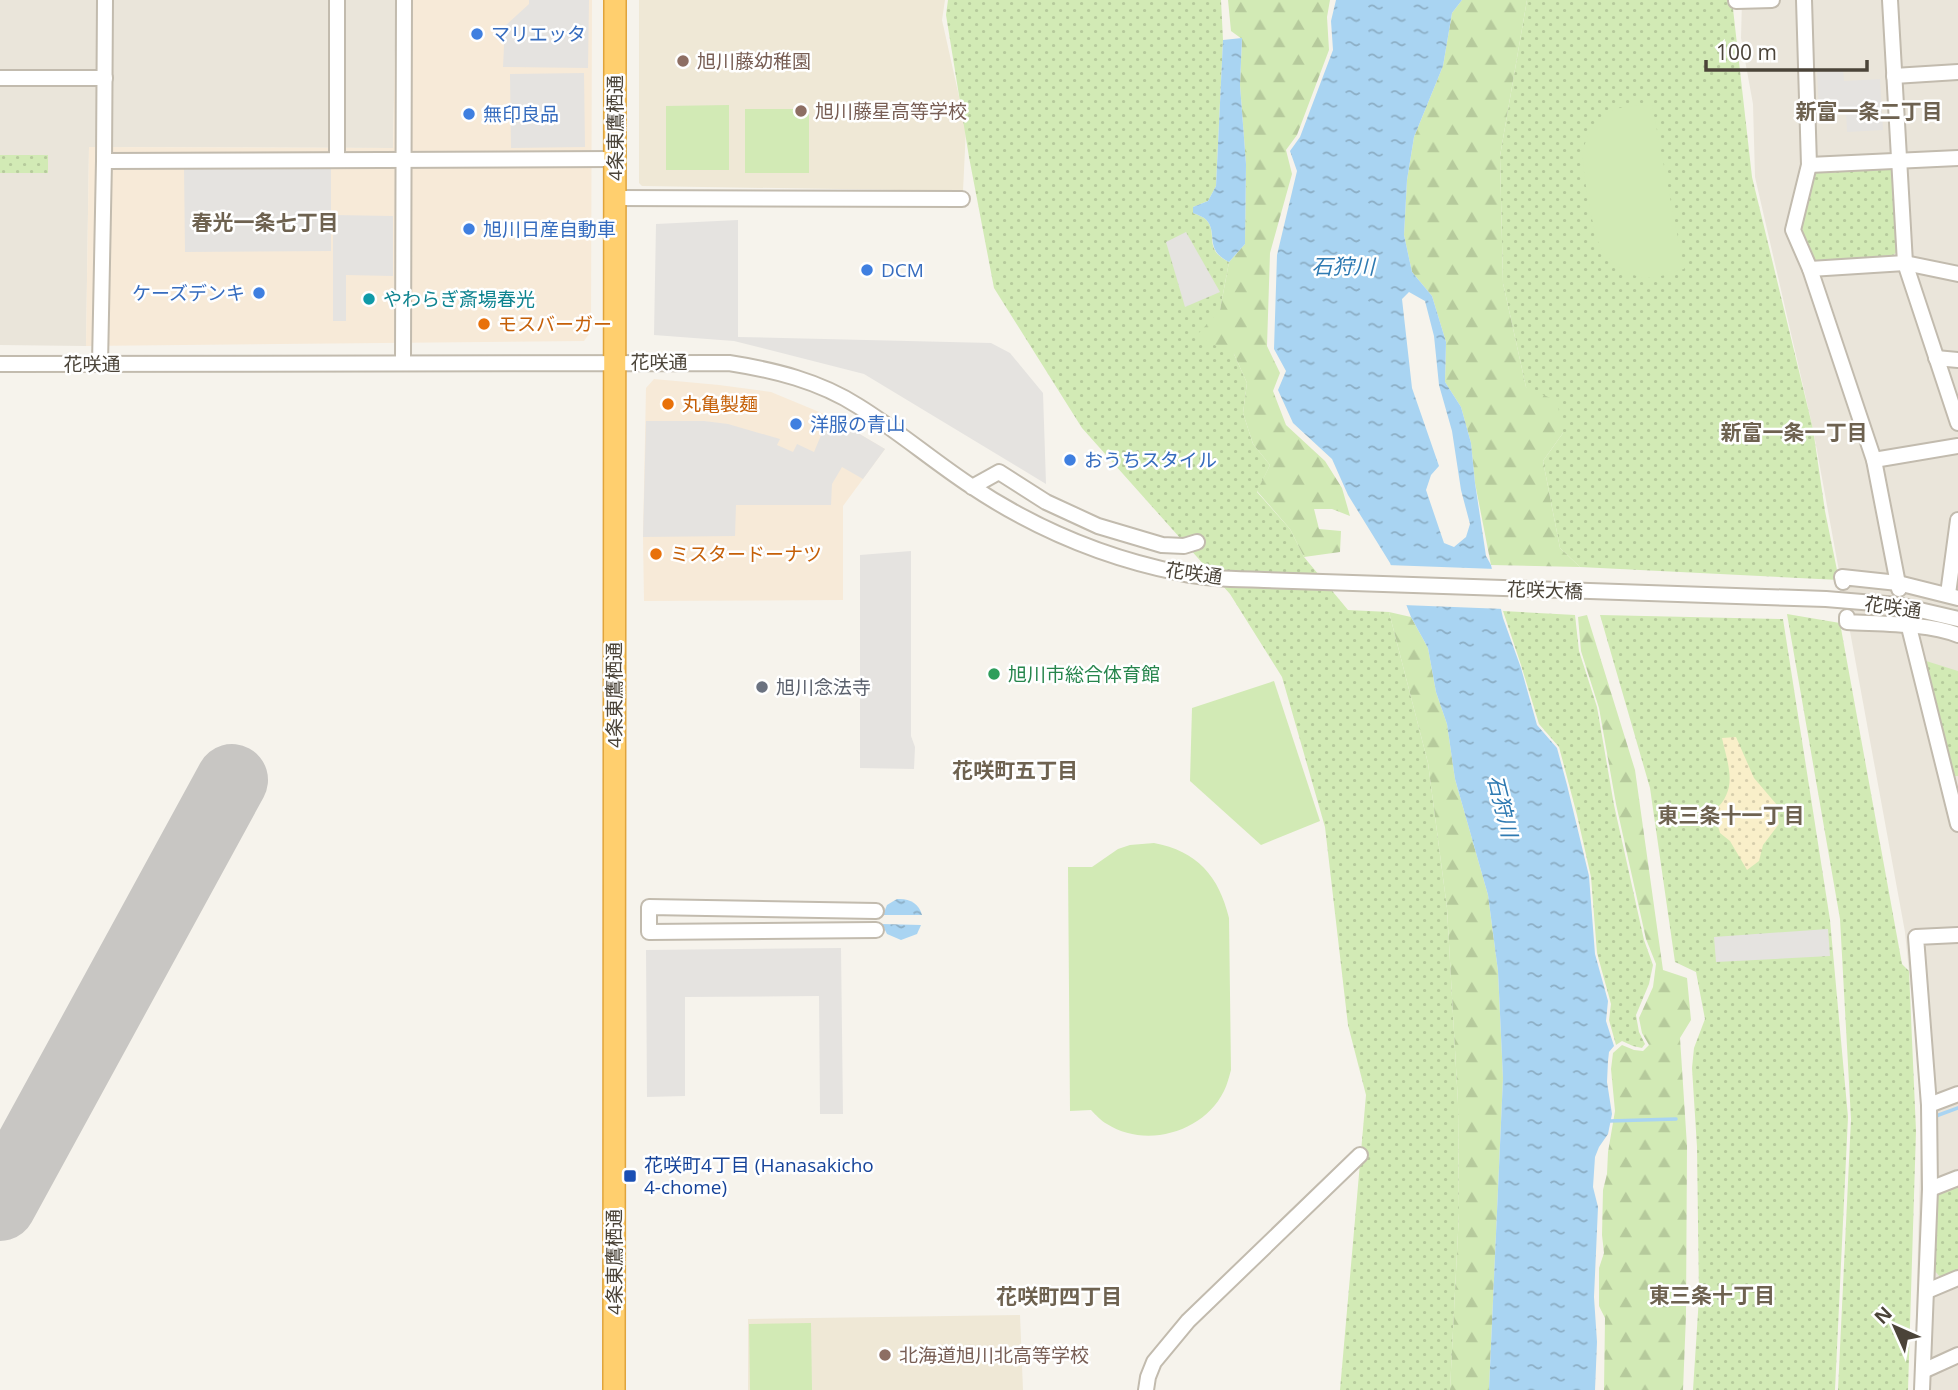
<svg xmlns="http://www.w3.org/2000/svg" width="1958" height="1390" font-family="'Open Sans','Noto Sans JP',sans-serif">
<defs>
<pattern id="grass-dots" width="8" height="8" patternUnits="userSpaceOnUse" patternTransform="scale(1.75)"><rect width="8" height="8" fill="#d2eab5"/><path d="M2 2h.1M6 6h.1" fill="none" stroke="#b6ca9c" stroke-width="1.8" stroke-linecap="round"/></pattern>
<pattern id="forest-firs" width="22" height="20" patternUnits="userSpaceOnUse" patternTransform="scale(1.75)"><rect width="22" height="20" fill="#d2eab5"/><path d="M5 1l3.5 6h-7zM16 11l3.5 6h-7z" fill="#b6ca9c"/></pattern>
<pattern id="sand-dots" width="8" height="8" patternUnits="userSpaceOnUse" patternTransform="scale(1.75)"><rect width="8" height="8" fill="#f9efc9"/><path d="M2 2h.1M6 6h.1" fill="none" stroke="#d7cead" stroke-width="1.8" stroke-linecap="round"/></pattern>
<pattern id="water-ripples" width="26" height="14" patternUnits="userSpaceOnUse" patternTransform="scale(1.75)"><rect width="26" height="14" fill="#a9d4f2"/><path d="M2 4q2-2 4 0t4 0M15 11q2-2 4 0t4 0" fill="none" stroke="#8caec5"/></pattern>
</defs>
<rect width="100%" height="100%" fill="#f6f3ec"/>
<g fill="#eae5da">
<path d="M0 0H396L393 148 89 147 86 346 0 345Z"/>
<path d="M1742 0H1958V1390H1914L1922 1102 1905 932 1813 429 1755 177 1753 104 1741 38Z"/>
</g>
<g fill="#f7ead8">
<path d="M396 0H592L591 331 584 341 86 346 89 147 393 148Z"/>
<path d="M654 379 719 385 771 392 829 416 885 449 843 506V600L644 601 643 537 646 388Z"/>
</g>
<g fill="#efe8d6">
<path d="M639 0H945L942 20 966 128 963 191 642 186 639 183Z"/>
<path d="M1020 1315 1023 1390H748V1319Z"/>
</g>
<g fill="url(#grass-dots)">
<path d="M948 0H1221L1223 40 1216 186 1208 201 1193 207V213C1198 215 1205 217 1208 222 1217 235 1204 250 1229 262L1220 310 1234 354 1247 383 1243 413 1253 444 1270 465 1257 492 1290 529 1304 557 1348 610 1389 612 1428 763 1447 908 1458 1103 1459 1213 1450 1390H1340L1366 1095 1348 1025 1325 827 1282 677 1230 594 1082 428 994 288 969 157 946 15Z"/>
<path d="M1527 0H1732L1752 177 1813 429 1825 511 1839 580 1580 567 1560 548 1543 461 1563 433 1526 387 1503 283 1500 156Z"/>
<rect x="0" y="155" width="48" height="18"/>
<path d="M1890 167 1894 171 1897 252 1893 255 1812 262 1801 225 1816 171Z"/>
<path d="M1503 611 1575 615 1579 651 1597 707 1614 805 1644 940 1653 965 1649 984 1636 1015 1639 1032 1645 1044 1642 1048 1633 1046 1622 1041 1616 1045 1609 1020 1611 1004 1597 953 1591 877 1577 815 1559 747 1539 724 1521 665Z"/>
<path d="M1787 614 1840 623 1902 964 1909 971 1916 1131 1908 1390H1838L1851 1119 1840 919Z"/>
<path d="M1600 615 1783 619 1830 920 1848 1117 1835 1390H1693L1699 1297 1697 1147 1692 1068 1694 1048 1705 1019 1696 972 1675 962 1650 788Z"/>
<path d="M1923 660 1958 671V776H1953Z"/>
<path d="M1958 1184V1273L1943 1280 1933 1269 1937 1192Z"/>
</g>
<g fill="url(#forest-firs)">
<path d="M1228 0H1330L1327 17 1329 50 1297 135 1286 150 1292 174 1270 253 1267 346 1280 373 1273 391 1286 425 1325 461 1342 488 1350 516 1332 509H1314L1319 529 1341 531 1340 552 1304 557 1290 529 1257 491 1270 465 1253 444 1243 413 1247 383 1234 354 1196 336 1220 310 1229 262 1245 244 1246 164 1240 85 1242 39 1231 31Z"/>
<path d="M1462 0H1527L1500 156 1503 283 1526 387 1557 401 1563 433 1543 461 1560 548 1580 567 1491 565 1475 483 1471 443 1461 407 1445 382 1446 342 1432 296 1412 272 1404 235 1407 180 1414 137 1443 66 1452 13Z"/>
<path d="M1389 612 1411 617 1428 648 1436 692 1447 724 1455 779 1488 895 1498 971 1503 1078 1489 1390H1450L1459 1213 1458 1103 1447 908 1428 763Z"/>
<path d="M1587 615 1635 770 1663 970 1687 978 1691 1020 1680 1038 1687 1146 1686 1315 1683 1390H1604L1605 1318 1599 1306V1268L1604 1253 1602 1235 1603 1190 1607 1174 1608 1152 1615 1111 1611 1069 1613 1053 1622 1045 1634 1050 1643 1051 1649 1045 1642 1033 1639 1018 1653 987 1656 964 1646 939 1616 804 1599 708 1581 651 1578 617Z"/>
</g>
<path fill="url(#sand-dots)" d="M1736 737 1754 778 1777 805 1779 824 1763 845 1759 861 1747 870 1730 841 1720 833 1714 811C1739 789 1728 766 1722 738Z"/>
<g fill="#d2eab5">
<path d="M729 105V170H666V106Z"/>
<path d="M1652 105 1684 269C1673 272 1658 278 1647 278 1630 277 1611 264 1602 250 1594 239 1582 170 1583 156 1583 142 1593 122 1605 114 1619 105 1636 106 1652 105Z"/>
<rect x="745" y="109" width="64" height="64"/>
<path d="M1274 681 1320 821 1261 845 1190 781 1192 708Z"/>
<path d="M1154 843C1197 851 1219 876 1229 918L1231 1070C1229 1077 1227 1085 1224 1091 1204 1132 1146 1149 1107 1124 1101 1121 1096 1115 1091 1110L1070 1111 1068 867H1092L1118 849 1130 845Z"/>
<path d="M811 1323 812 1390H750L749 1324Z"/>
</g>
<g fill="#e5e3e0">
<path d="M529 0H589L588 68 503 67 505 26 529 4Z"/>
<path d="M1843 70 1844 81 1880 79 1883 130 1847 132 1846 109 1819 111 1817 72Z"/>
<path d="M584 73 585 147 511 148 510 74Z"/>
<path d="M331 166V251L185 252 184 167Z"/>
<path d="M333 215 393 216V276L346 275V321H333Z"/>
<path d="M738 220V337L991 343 1010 353 1043 393 1046 484 864 374 734 341 654 335 656 224Z"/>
<path d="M1186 232 1220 292 1185 307 1166 242Z"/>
<path d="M829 416 885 449 863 479 842 467 832 484 831 505H736L735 536 643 537 646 421H704L728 424 780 439 777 445 793 452 797 444 814 452Z"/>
<path d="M911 551V736L915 747 914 769 860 768V555Z"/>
<path d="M1828 929 1830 956 1716 962 1714 937Z"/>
<path d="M841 948 843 1114H820L819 996 685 997V1096L647 1097 646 950Z"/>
</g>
<g fill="url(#water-ripples)" fill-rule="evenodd">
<path d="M1336 0H1462L1452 13 1443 66 1414 137 1407 180 1404 235 1412 272 1432 296 1446 342 1445 382 1461 407 1471 443 1475 483 1486 556 1491 565 1503 618 1521 668 1537 725 1557 748 1567 785 1589 876 1595 954 1608 1001 1606 1021 1614 1046 1609 1052 1608 1061 1607 1082 1612 1114 1608 1134 1599 1147 1595 1157 1593 1187 1598 1207 1594 1297 1597 1342 1595 1390H1489L1503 1078 1498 971 1488 895 1455 779 1447 724 1436 692 1428 648 1411 617 1390 563 1348 495 1332 459 1293 423 1278 390 1286 371 1274 349 1277 255 1297 171 1290 151 1300 137 1333 50 1331 21ZM1409 292 1425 301 1434 336 1439 385 1452 431 1461 490 1470 524 1466 537 1454 547 1444 543 1426 490 1431 475 1439 466 1412 388 1402 299Z"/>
<path d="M1242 38 1240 85 1246 164 1245 244 1229 262C1205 250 1217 235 1208 222 1205 217 1198 215 1193 213V207L1208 201 1216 186 1223 40Z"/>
<path d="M897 899C909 898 919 903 922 915H883L887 905Z"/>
<path d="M882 924 921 925 917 934 901 940 887 934Z"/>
</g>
<path fill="#f6f3ec" d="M1387 565 1496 569 1504 609 1403 605Z"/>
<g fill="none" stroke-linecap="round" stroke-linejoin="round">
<g stroke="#a9d4f2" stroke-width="3.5">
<path d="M1936 1116 1958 1108"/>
<path d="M1609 1121 1676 1119"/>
</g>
<path stroke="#c8c6c3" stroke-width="72" d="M0 1205 232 780"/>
<g stroke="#c2bbae" stroke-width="18">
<g id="minor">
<path d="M1804 0 1809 165 1793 230 1810 269 1874 460 1899 589"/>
<path d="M1890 0 1905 263 1958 423"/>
<path d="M1736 1 1772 0"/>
<path d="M1894 76 1958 72"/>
<path d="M0 78H105"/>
<path d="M337 160V0"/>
<path d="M104 161 615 159"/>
<path d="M1809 165 1958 158"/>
<path d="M615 198 962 199"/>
<path d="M1810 269 1905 263 1958 274"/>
<path d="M1936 358 1958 360"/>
<path d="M403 362 404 0"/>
<path d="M0 364 729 363C774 370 819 381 858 406 897 430 933 461 971 486 1034 528 1105 558 1180 573 1207 579 1236 579 1264 580L1826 599 1898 605 1958 619"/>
<path d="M100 364 104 161 105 0"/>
<path d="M1874 460 1958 446"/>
<path d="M972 487 999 472 1046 502 1098 526 1162 545 1184 546 1197 542"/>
<path d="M1843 582 1842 577 1898 583 1958 598"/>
<path d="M1948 594 1958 520"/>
<path d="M1847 617V622C1880 624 1928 623 1958 635"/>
<path d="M1907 619 1958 824"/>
<path d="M876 911 649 907V932L876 930"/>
<path d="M1929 1105 1958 1094"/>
<path d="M1930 1189 1958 1178"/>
<path d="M1927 1291 1958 1278"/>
<path d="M1923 1371 1958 1355"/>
<path d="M1146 1390 1148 1377 1154 1362 1188 1321 1360 1155"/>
<path d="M1922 1390 1930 1189 1929 1105 1916 937 1958 935"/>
</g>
</g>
<g stroke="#e0a43c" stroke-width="24">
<path id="highway" d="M614 1390 615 0"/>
</g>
<use href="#minor" stroke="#fff" stroke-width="14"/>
<use href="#highway" stroke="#ffcf6e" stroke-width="21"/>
</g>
<g fill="#3f7fe0" stroke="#fff" stroke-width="2.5">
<circle cx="477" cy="34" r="7"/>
<circle cx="469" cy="114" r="7"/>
<circle cx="469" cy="229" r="7"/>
<circle cx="867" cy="270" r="7"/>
<circle cx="259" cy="293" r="7"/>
<circle cx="796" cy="424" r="7"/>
<circle cx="1070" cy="460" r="7"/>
</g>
<g fill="#8d6e63" stroke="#fff" stroke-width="2.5">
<circle cx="683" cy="61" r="7"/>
<circle cx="801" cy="111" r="7"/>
<circle cx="885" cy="1355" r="7"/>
</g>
<circle fill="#0f9aa8" stroke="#fff" stroke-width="2.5" cx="369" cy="299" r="7"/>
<g fill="#e8710a" stroke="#fff" stroke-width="2.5">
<circle cx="484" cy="324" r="7"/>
<circle cx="668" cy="404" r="7"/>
<circle cx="656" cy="554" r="7"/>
</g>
<circle fill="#2e9e5b" stroke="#fff" stroke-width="2.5" cx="994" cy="674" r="7"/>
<circle fill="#6b7280" stroke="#fff" stroke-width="2.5" cx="762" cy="687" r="7"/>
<rect fill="#1a4fb4" stroke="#fff" stroke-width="2.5" x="623" y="1169" width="14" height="14" rx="3.5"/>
<g text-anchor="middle" stroke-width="5" stroke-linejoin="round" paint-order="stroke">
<g font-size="19" fill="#366cbe" stroke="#fff" text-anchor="start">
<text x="491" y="41">マリエッタ</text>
<text x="483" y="121">無印良品</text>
<text x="483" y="236">旭川日産自動車</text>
<text x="881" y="277">DCM</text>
<text x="245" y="300" text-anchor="end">ケーズデンキ</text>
<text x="810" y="431">洋服の青山</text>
<text x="1084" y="467">おうちスタイル</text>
</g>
<g font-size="19" fill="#785e54" stroke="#fff" text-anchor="start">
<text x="697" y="68">旭川藤幼稚園</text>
<text x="815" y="118">旭川藤星高等学校</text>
<text x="899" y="1362">北海道旭川北高等学校</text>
</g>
<g font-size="19" fill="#4b4439" stroke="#fff">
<text transform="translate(615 128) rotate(-90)" y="7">4条東鷹栖通</text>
<text x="659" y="369">花咲通</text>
<text x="92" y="371">花咲通</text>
<text transform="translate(1194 573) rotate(8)" y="7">花咲通</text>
<text transform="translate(1545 590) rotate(2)" y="7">花咲大橋</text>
<text transform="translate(1893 607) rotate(8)" y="7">花咲通</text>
<text transform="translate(614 695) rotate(-90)" y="7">4条東鷹栖通</text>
<text transform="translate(614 1262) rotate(-90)" y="7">4条東鷹栖通</text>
</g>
<g font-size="19" fill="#0d838f" stroke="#fff" text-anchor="start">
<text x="383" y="306">やわらぎ斎場春光</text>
</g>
<g font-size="19" fill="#c56008" stroke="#fff" text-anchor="start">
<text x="498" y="331">モスバーガー</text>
<text x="682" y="411">丸亀製麺</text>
<text x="670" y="561">ミスタードーナツ</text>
</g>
<g font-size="19" fill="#27864d" stroke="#fff" text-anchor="start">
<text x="1008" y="681">旭川市総合体育館</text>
</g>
<g font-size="19" fill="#5b616d" stroke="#fff" text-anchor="start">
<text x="776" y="694">旭川念法寺</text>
</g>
<g font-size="19" fill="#164399" stroke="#fff" text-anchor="start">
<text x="644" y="1172">花咲町4丁目 (Hanasakicho<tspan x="644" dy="22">4-chome)</tspan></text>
</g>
<g font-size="21" font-weight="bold" fill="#6e6250" stroke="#fff">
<text x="1869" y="119">新富一条二丁目</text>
<text x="265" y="230">春光一条七丁目</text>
<text x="1794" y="440">新富一条一丁目</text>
<text x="1015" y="778">花咲町五丁目</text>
<text x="1731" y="823">東三条十一丁目</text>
<text x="1712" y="1303">東三条十丁目</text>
<text x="1059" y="1304">花咲町四丁目</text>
</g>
<g font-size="21" font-style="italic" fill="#2e7ab2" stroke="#fff">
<text x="1343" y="274">石狩川</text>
<text transform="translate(1502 806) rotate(76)" y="7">石狩川</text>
</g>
</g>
<g transform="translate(1895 1327) rotate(315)" stroke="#ffffff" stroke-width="5" paint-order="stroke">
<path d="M0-5L12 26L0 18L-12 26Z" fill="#4b4439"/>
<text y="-10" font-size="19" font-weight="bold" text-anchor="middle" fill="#4b4439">N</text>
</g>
<path d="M1706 60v10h161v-10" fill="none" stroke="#4b4439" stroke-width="3.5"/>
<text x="1716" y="60" font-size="21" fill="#4b4439" stroke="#ffffff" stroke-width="5" paint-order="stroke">100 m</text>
</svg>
